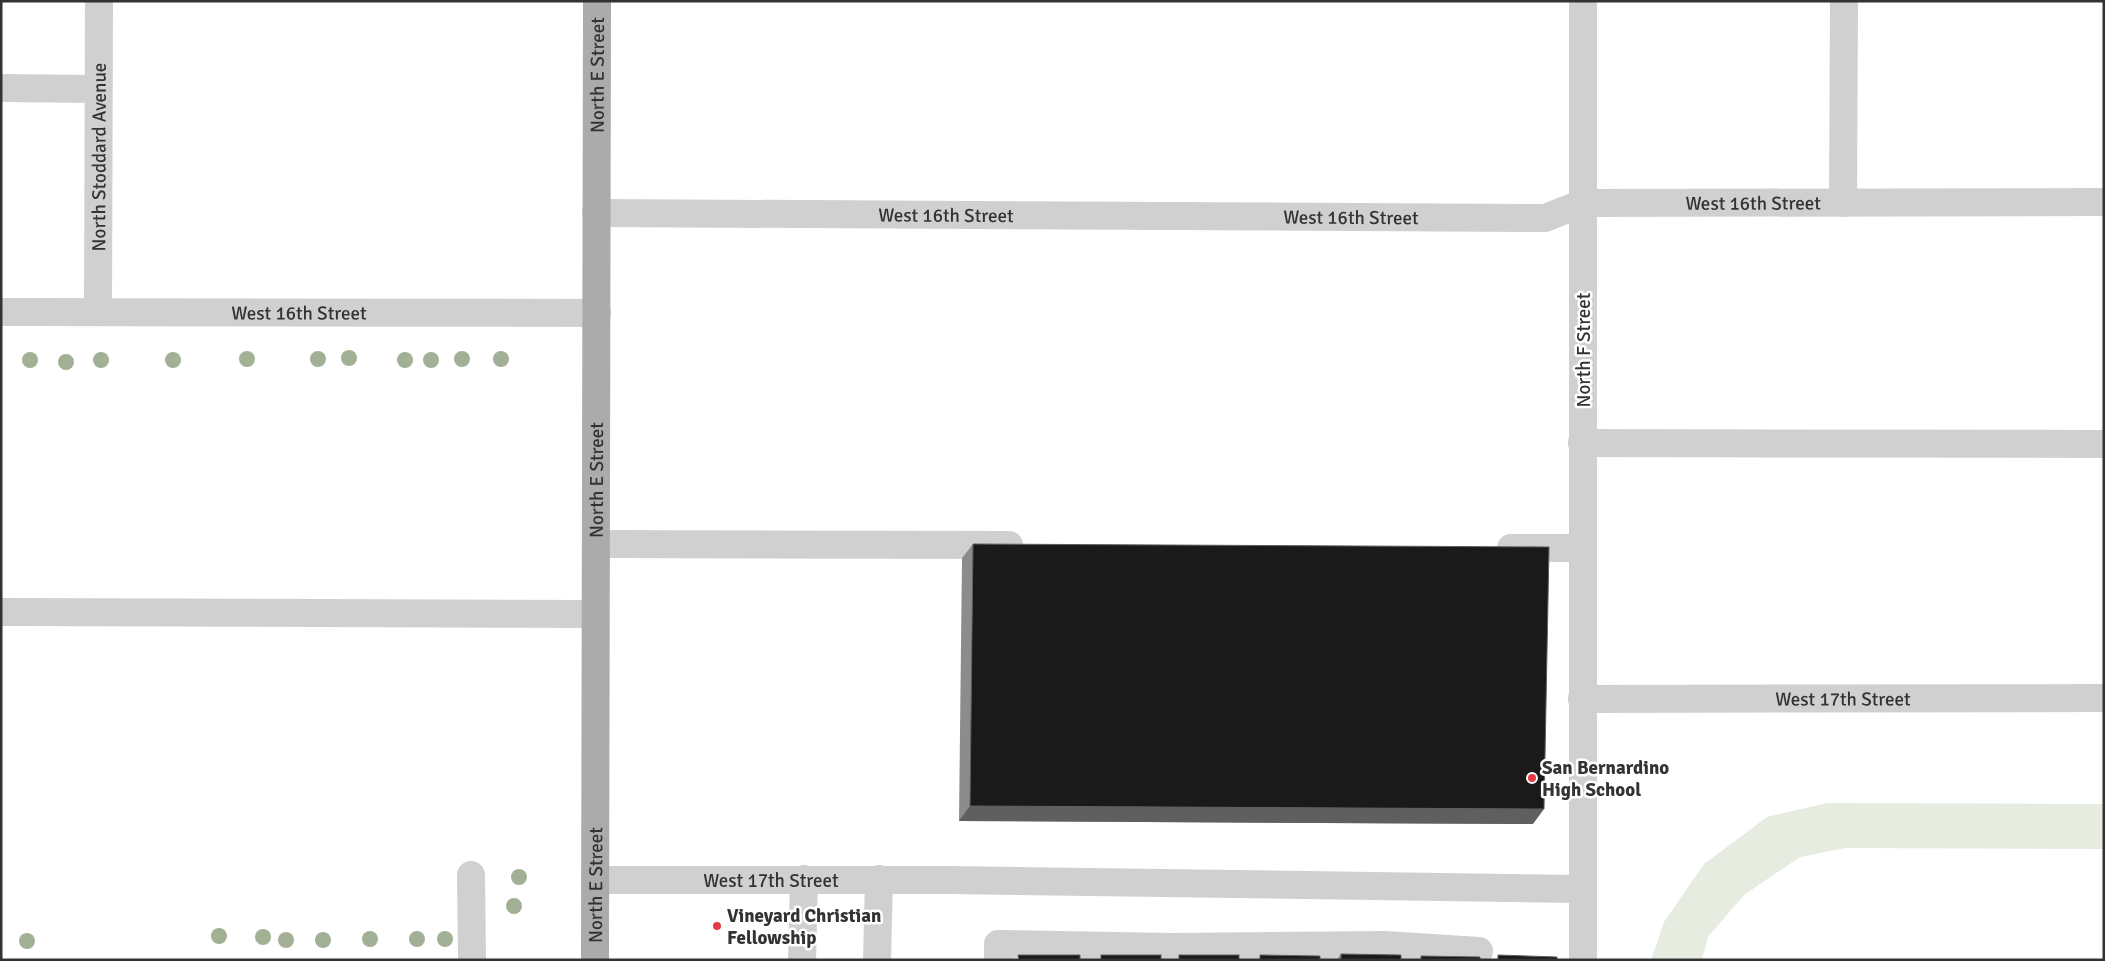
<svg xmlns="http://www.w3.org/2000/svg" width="2105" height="961" font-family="Signika,sans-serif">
<rect width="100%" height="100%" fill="#fff"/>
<path fill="#e6ecdf" d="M1827 803 2104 804V849L1845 848 1800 857 1744 895 1708 937 1702 960H1651L1664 922 1704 864 1767 817Z"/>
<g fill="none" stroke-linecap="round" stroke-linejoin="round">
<g stroke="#d0d0d0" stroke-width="28">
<path d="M1 88 98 89"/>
<path d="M1843 203 1844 1"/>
<path id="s1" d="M596 213 1545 218 1583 203 2104 202"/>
<path id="s2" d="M1 312 597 313"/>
<path id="s3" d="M98 312 99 1"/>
<path d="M1582 443 2104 444"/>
<path d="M596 544 1009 545"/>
<path d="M1511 548H1582"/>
<path d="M1 612 595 614"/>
<path id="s4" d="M1582 699 2104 698"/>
<path d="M471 875 472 960"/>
<path id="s5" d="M595 880H948L1583 889"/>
<path d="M802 960 804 879"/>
<path d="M877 960 879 879"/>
<path d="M998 960V944L1171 947 1385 945 1479 951"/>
<path d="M1583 960V1"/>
</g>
<path stroke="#ababab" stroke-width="28" id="s6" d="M595 960 597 1"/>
</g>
<g fill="#a2b095">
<circle cx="349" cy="358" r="8"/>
<circle cx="247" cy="359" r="8"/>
<circle cx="318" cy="359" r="8"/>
<circle cx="462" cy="359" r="8"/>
<circle cx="501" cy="359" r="8"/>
<circle cx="30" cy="360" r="8"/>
<circle cx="101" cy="360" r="8"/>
<circle cx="173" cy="360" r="8"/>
<circle cx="405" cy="360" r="8"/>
<circle cx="431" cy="360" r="8"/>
<circle cx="66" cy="362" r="8"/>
<circle cx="519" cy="877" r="8"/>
<circle cx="514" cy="906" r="8"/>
<circle cx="219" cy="936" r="8"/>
<circle cx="263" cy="937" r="8"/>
<circle cx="370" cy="939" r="8"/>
<circle cx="417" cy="939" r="8"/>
<circle cx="445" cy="939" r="8"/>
<circle cx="286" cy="940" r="8"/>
<circle cx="323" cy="940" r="8"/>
<circle cx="27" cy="941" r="8"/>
</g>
<g fill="#8c8c8c">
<path d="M973 544 1533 824 959 821 962 558Z"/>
<path d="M1341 954 1401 960H1338V958Z"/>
</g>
<path fill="#5f5f5f" d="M970 806 1544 809 1533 824 959 821Z"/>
<g fill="#1a1a1a" stroke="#5f5f5f">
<path d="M973 544 1549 547 1544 809 970 806Z"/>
<path d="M1341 954 1401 955V960H1341Z"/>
<path d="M1018 955H1080V960H1019Z"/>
<rect x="1101" y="955" width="60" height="5"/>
<rect x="1179" y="955" width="60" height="5"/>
<path d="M1260 955 1320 956V960H1260Z"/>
<path d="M1498 955 1557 957V960H1498Z"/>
<path d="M1421 956 1480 957V960H1421Z"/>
</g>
<g fill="#e63946" stroke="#fff" stroke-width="2">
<circle cx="1532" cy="778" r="5"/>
<circle cx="717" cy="926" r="5"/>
</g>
<g text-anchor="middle" stroke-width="5" stroke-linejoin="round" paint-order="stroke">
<g font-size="19" fill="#333" stroke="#fff">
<text dy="7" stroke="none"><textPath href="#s6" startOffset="885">North E Street</textPath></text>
<text dy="7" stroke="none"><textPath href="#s3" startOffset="155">North Stoddard Avenue</textPath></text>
<text dy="7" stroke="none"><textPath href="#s1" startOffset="1160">West 16th Street</textPath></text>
<text dy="7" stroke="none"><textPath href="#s1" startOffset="350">West 16th Street</textPath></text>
<text dy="7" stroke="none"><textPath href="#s1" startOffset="755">West 16th Street</textPath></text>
<text dy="7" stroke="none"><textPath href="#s2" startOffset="298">West 16th Street</textPath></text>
<text transform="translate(1583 350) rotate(-90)" y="7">North F Street</text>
<text dy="7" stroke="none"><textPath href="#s6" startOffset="480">North E Street</textPath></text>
<text dy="7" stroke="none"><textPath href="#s4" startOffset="261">West 17th Street</textPath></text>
<text dy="7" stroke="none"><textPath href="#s5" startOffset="176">West 17th Street</textPath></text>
<text dy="7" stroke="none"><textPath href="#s6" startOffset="75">North E Street</textPath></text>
</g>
<g font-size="19" font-weight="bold" fill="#333" stroke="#fff" text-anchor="start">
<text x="1542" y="774">San Bernardino<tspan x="1542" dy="22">High School</tspan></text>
<text x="727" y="922">Vineyard Christian<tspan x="727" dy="22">Fellowship</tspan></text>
</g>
</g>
<rect width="2105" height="961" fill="none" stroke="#333333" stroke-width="5"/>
</svg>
